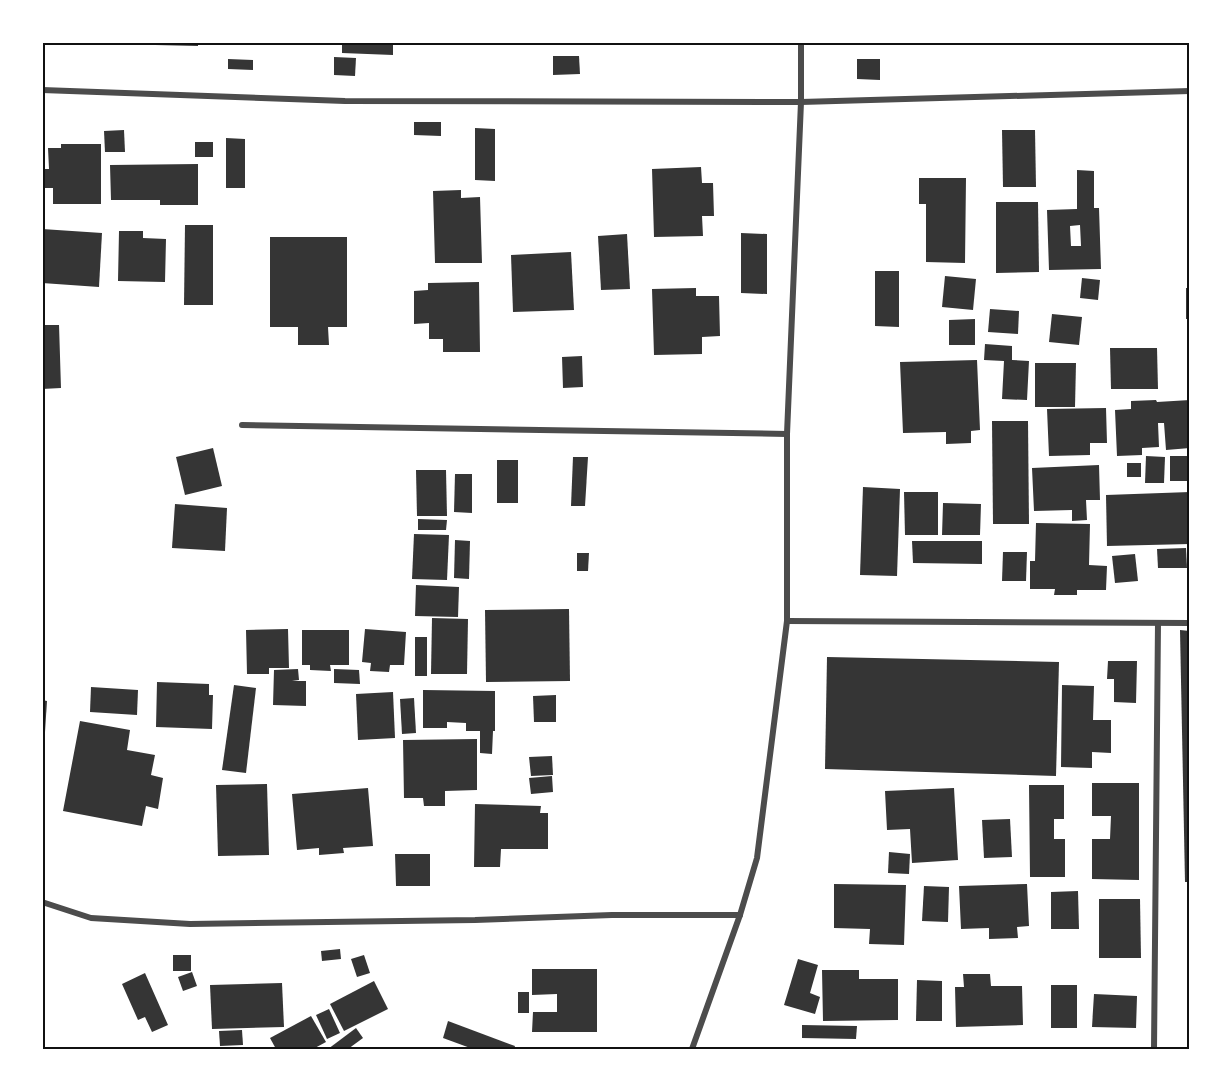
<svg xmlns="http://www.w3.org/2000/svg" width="1232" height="1091" font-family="'IBM Plex Sans',sans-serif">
<rect width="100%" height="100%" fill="#fff"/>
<g fill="#353535" fill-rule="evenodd">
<path d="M155 42H198V46L155 45Z"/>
<path d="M342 42H393V55L342 53Z"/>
<path d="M553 56H579L580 74 553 75Z"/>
<path d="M334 57 356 58 355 76 334 75Z"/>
<path d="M228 59 253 60V70L228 69Z"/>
<path d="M857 59H880V80L857 79Z"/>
<path d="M414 122H441V136L414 135Z"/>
<path d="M475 128 495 129V181L475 180Z"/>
<path d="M124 130 125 152H105L104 131Z"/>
<path d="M1002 130H1035L1036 187H1003Z"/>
<path d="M226 138 245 139V188H226Z"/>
<rect x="195" y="142" width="18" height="15"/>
<path d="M61 144H101V204H53V188H42V169H49L48 148H61Z"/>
<path d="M198 164V205H160V200H111L110 165Z"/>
<path d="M701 167 702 183H713L714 216H702L703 236 654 237 652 169Z"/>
<path d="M1077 170 1094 171V208H1099L1101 269 1049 270 1047 210 1077 209ZM1080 225 1081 246H1071L1070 226Z"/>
<path d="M919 178H966L965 263 926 262V204H919Z"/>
<path d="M461 190V198L480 197 482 263H435L433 191Z"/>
<path d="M996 202H1038L1039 272 996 273Z"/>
<path d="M185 225H213V305H184Z"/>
<path d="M42 229 102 233 99 287 42 283Z"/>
<path d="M119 231H143V238L166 239 165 282 118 281Z"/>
<path d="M741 233 767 234V294L741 293Z"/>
<path d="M627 234 630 289 601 290 598 236Z"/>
<path d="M270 237H347V327H328L329 345H298V327H270Z"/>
<path d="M571 252 574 310 513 312 511 255Z"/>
<path d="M875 271H899V327L875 326Z"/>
<path d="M945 276 976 279 973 310 942 307Z"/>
<path d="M1082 278 1100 280 1098 300 1080 298Z"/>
<path d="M479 282 480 352H443V339H429V323L414 324V291L428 290V283Z"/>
<path d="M696 288V296H719L720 336 702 337V354L654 355 652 289Z"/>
<rect x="1186" y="288" width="4" height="31"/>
<path d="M990 309 1019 311 1018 334 988 332Z"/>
<path d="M1052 314 1082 317 1079 345 1049 342Z"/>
<path d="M975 319V345H949V320Z"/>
<path d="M42 325H59L61 388 42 389Z"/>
<path d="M985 344 1012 346V360L1029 361 1027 400 1002 399 1004 361 984 360Z"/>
<path d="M1110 348H1157L1158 389H1111Z"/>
<path d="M582 356 583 387 563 388 562 357Z"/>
<path d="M977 360 980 430 971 431V443L946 444V432L903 433 900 362Z"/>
<path d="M1035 363H1076L1075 407H1035Z"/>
<path d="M1156 400 1157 402 1190 400V448L1166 450 1164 423H1158L1159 447 1142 448V455L1117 456 1115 410 1131 409V401Z"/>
<path d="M1106 408 1107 443H1090V455L1049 456 1047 409Z"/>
<path d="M992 421H1028L1029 524H993Z"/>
<path d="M213 448 222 486 185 495 176 457Z"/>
<path d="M1146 456 1165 457 1164 483H1145Z"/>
<rect x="1170" y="456" width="20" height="25"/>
<path d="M573 457H588L585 506H571Z"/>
<rect x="497" y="460" width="21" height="43"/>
<rect x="1127" y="463" width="14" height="14"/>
<path d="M1099 465 1100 500H1086L1087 520 1072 521V510L1034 511 1032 468Z"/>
<path d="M416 470H446L447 516H417Z"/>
<path d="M455 474H472V513L454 512Z"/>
<path d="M863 487 900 489 897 576 860 575Z"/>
<path d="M904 492H938V535H905Z"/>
<path d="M1190 492V544L1107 546 1106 495Z"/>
<path d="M943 503 981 504 980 535H942Z"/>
<path d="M175 504 227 508 225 551 172 548Z"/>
<path d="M418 519 447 520 446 530H418Z"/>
<path d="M1036 523 1090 524 1089 565 1107 566 1106 590H1077V595H1054L1055 589H1030V561H1035Z"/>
<path d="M414 534 449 535 447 580 412 579Z"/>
<path d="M455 540 470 541 469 579 454 578Z"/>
<path d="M912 541H982V564L913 563Z"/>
<path d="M1186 548 1187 568H1158L1157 549Z"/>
<path d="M1003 552H1027L1026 581H1002Z"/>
<path d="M577 553H589L588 571H577Z"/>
<path d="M1135 554 1138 581 1115 583 1112 556Z"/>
<path d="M416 585 459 587 458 617 415 616Z"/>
<path d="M569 609 570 681 486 682 485 610Z"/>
<path d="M432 618 468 619 467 674H431Z"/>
<path d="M288 629 289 668H269V674H247L246 630Z"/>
<path d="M365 629 406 632 404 665H390L389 672 370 671 371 663 362 662Z"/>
<path d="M302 630H349V665H330L331 671 310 670V665H302Z"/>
<path d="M1180 630 1190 631V882H1185Z"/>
<rect x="415" y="637" width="12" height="39"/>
<path d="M827 657 1059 662 1056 776 825 769Z"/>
<path d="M1108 661H1137L1136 703 1114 702V679H1107Z"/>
<path d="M298 669 299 680 292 681H306V706L273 705 274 670Z"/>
<path d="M334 669 359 670 360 684 334 683Z"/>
<path d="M157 682 209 684V695H213L212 729 156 727Z"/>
<path d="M234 685 256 688 246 773 222 770Z"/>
<path d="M1062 685 1094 686 1093 720H1111V753L1092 752V768L1061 767Z"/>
<path d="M91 687 138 690 137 715 90 712Z"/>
<path d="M423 690 495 691V731H493L492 754 480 753V731H466V723L447 722V728H423Z"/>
<path d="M393 692 395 738 358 740 356 694Z"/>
<path d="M556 695V722H534L533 696Z"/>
<path d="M414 698 416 733 402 734 400 699Z"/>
<path d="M42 700 47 701 44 747H42Z"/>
<path d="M80 721 130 730 127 750 155 755 151 775 163 778 158 809 146 806 142 826 63 811Z"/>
<path d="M477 739V790L445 791V806H424L423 798H404L403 740Z"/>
<path d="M552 756 553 775 531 776 529 757Z"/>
<path d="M552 776 553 792 531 794 529 778Z"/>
<path d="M1092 783H1139V880L1092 879V839H1110L1111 816H1092Z"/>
<path d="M267 784 269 855 218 856 216 785Z"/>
<path d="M1029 785H1064V819H1054V839H1065V877H1030Z"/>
<path d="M368 788 373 846 343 848 344 853 319 855V848L297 850 292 794Z"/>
<path d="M954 788 958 860 912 863 910 829 887 830 885 791Z"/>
<path d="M475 804 541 806 540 813H548V849H501L500 867H474Z"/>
<path d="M1010 819 1012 857 984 858 982 820Z"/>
<path d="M889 852 910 854 909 874 888 873Z"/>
<path d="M395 854H430V886H396Z"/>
<path d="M834 884 906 885 904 945 869 944 870 929 834 928Z"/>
<path d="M1027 884 1029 926 1017 927 1018 938 989 939V928L961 929 959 886Z"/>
<path d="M924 886 949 887 948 922 922 921Z"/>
<path d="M1078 891 1079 929H1051V892Z"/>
<path d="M1099 899H1140L1141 958H1099Z"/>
<path d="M340 949 341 959 322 961 321 951Z"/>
<rect x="173" y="955" width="18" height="16"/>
<path d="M364 955 370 973 357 977 351 959Z"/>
<path d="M798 959 818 965 810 993 820 997 815 1014 784 1005Z"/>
<path d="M532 969H597V1032H532L533 1012H557V994L532 995Z"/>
<path d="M822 970H859V979H898V1020L823 1021Z"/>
<path d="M192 972 197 986 183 991 178 977Z"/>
<path d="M145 973 168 1025 152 1032 145 1017 138 1020 122 984Z"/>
<path d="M963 974H990L991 986H1022L1023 1025 956 1027 955 987H964Z"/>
<path d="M917 980 942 981V1021H916Z"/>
<path d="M374 981 388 1009 344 1031 330 1004Z"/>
<path d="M282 983 284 1027 212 1029 210 985Z"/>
<rect x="1051" y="985" width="26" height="43"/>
<rect x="518" y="992" width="11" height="21"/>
<path d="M1094 994 1137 996 1136 1028 1092 1027Z"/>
<path d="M329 1009 340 1033 327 1039 316 1015Z"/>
<path d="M311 1016 326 1042 313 1049H276L270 1038Z"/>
<path d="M448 1021 515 1046 514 1049H473L443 1038Z"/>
<path d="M802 1025 857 1026 856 1039 802 1038Z"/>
<path d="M356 1028 363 1038 348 1049H328Z"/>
<path d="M242 1030 243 1045 220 1046 219 1031Z"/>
</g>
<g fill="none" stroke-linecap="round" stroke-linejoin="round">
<g stroke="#4c4c4c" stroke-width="6">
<path d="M42 90 345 101 801 102 1190 91"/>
<path d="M242 425 787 434"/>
<path d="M787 621 1190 623"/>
<path d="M42 902 91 918 190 924 475 920 612 915H740"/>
<path d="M692 1049 740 915 757 858 787 621V434L801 102V42"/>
<path d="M1154 1049 1158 623"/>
</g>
</g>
<rect width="1232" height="1091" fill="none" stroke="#ffffff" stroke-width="87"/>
<rect x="44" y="44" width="1144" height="1004" fill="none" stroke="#111" stroke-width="2"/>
</svg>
